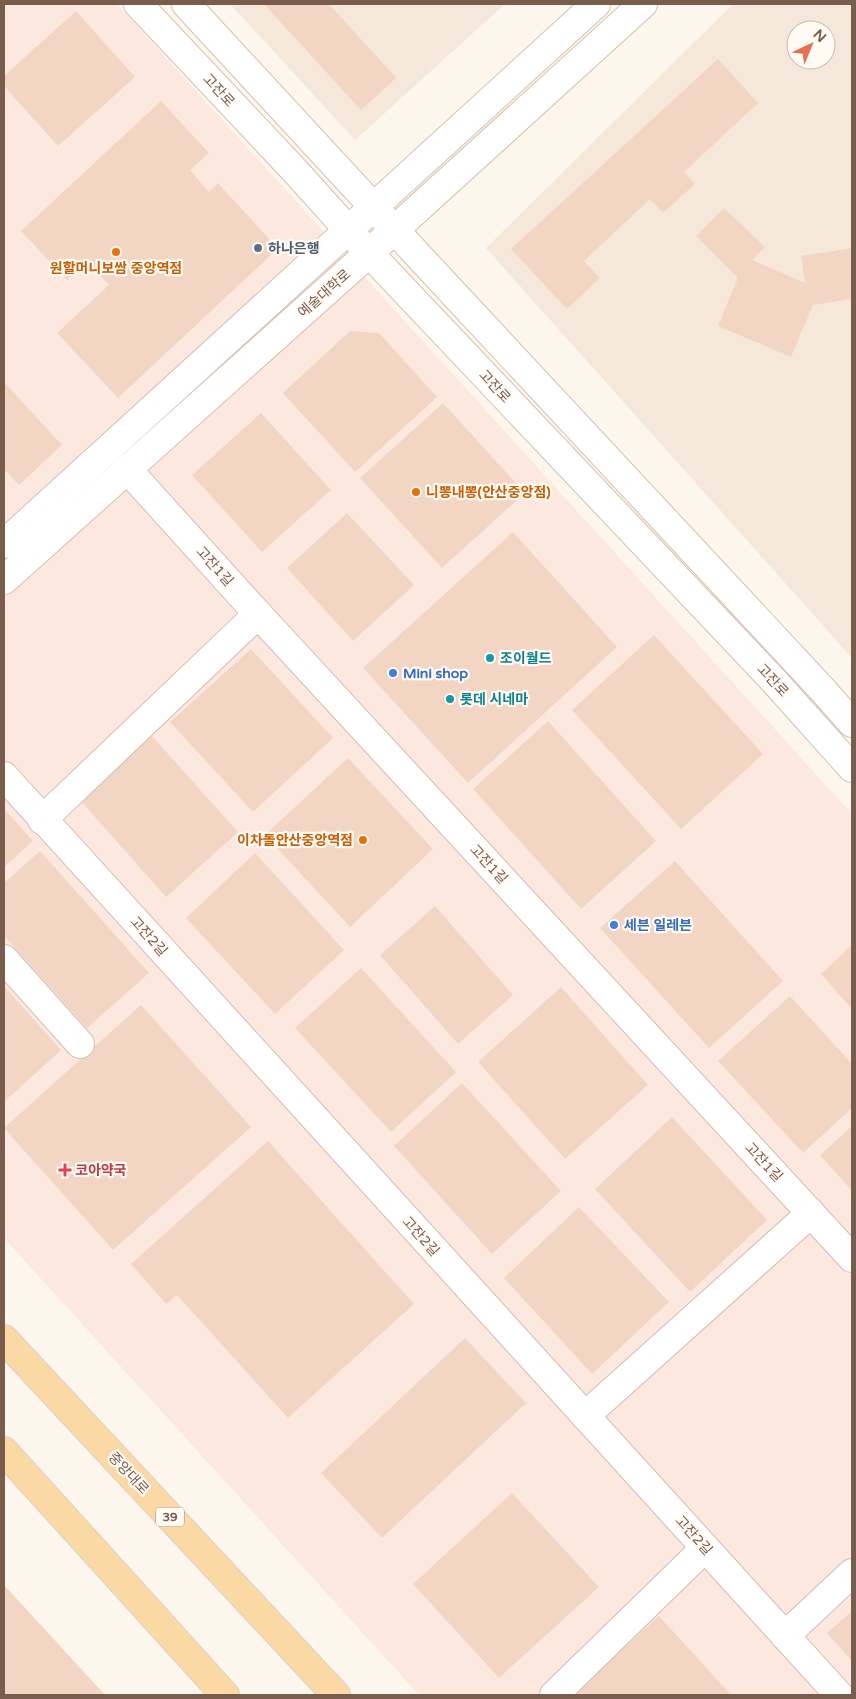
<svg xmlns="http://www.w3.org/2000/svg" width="856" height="1699" font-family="'Varela Round','Noto Sans KR',sans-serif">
<rect width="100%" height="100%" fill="#fdf6ec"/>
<g fill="#f5e8da" fill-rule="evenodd">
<path d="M230 4H505L355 140Z"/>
<path d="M733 4H852V658L486 248ZM796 30H826V60H796Z"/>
</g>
<path fill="#fde8e0" d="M4 4H117L852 814V1695H419L4 1238Z"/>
<g fill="#f3d5c3">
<path d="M264 4H329L396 78 361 110Z"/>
<path d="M76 11 135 77 58 146 4 86V76Z"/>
<path d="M718 59 758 103 684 172 695 184 663 213 650 199 584 261 600 278 567 309 511 249Z"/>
<path d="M161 101 209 153 190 170 209 192 218 183 269 239 270 256 118 398 57 333 109 285 87 261 67 280 21 231Z"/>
<path d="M724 208 765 247 752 260 805 283 801 256 852 248V299L813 305 791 357 718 326 738 278 696 236Z"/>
<path d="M350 331 379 333 437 397 355 472 283 393Z"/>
<path d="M4 382 62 445 19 485 4 469Z"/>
<path d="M443 403 525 493 442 568 360 478Z"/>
<path d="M261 413 331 490 262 552 192 475Z"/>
<path d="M347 513 414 585 353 641 287 568Z"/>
<path d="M513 532 617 647 468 783 363 668Z"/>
<path d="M654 635 763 754 681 829 572 710Z"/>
<path d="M251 649 333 738 253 812 170 722Z"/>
<path d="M548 721 656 841 581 909 473 789Z"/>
<path d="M152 736 238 832 166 897 80 800Z"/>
<path d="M348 758 433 849 350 927 265 835Z"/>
<path d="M4 809 33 841 4 867Z"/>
<path d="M40 851 149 973 87 1028 4 936V883Z"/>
<path d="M255 853 344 950 275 1014 186 918Z"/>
<path d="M675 861 783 981 709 1048 600 928Z"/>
<path d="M435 906 513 995 458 1044 380 955Z"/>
<path d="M852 945V1009L821 974Z"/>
<path d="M361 968 456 1072 391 1132 295 1028Z"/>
<path d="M4 986 61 1050 4 1102Z"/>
<path d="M561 987 648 1085 565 1159 478 1062Z"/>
<path d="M790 996 852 1064V1108L803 1153 718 1061Z"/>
<path d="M141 1005 251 1127 113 1250 4 1128Z"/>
<path d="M462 1083 561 1191 492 1254 394 1146Z"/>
<path d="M672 1117 767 1220 690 1292 595 1189Z"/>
<path d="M852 1126V1191L820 1155Z"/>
<path d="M268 1141 414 1304 288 1418 177 1295 166 1304 131 1264Z"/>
<path d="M579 1207 669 1302 592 1374 504 1278Z"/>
<path d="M465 1338 526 1403 382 1538 321 1473Z"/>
<path d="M512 1493 599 1587 499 1678 413 1584Z"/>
<path d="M4 1585 105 1695H4Z"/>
<path d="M852 1611V1661L827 1633Z"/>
<path d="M659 1616 731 1695H572Z"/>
</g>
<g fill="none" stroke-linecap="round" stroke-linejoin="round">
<g stroke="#d1beb0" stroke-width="30">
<g id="street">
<path d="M127 469 258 614 852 1258"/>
<path d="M4 776 839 1695"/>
<path d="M42 820 258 614"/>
<path d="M4 959 80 1044"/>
<path d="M585 1416 811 1213"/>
<path d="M785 1636 852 1573"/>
<path d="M554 1695 705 1548"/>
</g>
</g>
<g stroke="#d6c0b0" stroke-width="30">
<g id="secondary">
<path d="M138 4 297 173 369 253 774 681 852 768"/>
<path d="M186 4 427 265 821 688 852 723"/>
<path d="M4 544 596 4"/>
<path d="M4 580 369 253 643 4"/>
</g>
</g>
<g stroke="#dad1cd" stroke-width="30">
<g id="primary">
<path d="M4 1339 336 1695"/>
<path d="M4 1451 225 1695"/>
</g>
</g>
<use href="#street" stroke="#fff" stroke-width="28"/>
<use href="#secondary" stroke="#fff" stroke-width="28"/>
<use href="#primary" stroke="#fbd9a5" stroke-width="28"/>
</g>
<circle fill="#5c6f8a" stroke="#fffaf3" stroke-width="2" cx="258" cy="248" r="5"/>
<g fill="#e8710a" stroke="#fffaf3" stroke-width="2">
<circle cx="116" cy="252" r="5"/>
<circle cx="416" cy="492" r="5"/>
<circle cx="363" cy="840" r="5"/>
</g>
<g fill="#0f9aa8" stroke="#fffaf3" stroke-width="2">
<circle cx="490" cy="658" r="5"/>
<circle cx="450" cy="699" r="5"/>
</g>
<g fill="#3f7fe0" stroke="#fffaf3" stroke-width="2">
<circle cx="393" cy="673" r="5"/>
<circle cx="614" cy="925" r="5"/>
</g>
<path fill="#e0444e" stroke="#fffaf3" stroke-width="2" d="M62.5 1162.5h5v5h5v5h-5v5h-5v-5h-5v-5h5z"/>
<g text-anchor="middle" stroke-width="4.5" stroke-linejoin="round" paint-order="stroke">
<rect fill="#fffaf3" stroke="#a28b7f" stroke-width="1" x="156" y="1507.5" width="28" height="19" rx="4"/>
<g font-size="12" font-weight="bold" fill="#7a5c4d">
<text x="170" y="1521">39</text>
</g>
<g font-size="14" fill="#7a5c4d" stroke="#fffaf3">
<text transform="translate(219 90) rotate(47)" y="5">고잔로</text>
<text transform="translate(324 293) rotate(-41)" y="5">예술대학로</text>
<text transform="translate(495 386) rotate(47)" y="5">고잔로</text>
<text transform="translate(215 566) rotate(48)" y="5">고잔1길</text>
<text transform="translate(773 680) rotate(47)" y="5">고잔로</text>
<text transform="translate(489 864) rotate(47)" y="5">고잔1길</text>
<text transform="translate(149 936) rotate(48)" y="5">고잔2길</text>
<text transform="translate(764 1162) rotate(47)" y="5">고잔1길</text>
<text transform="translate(421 1236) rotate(48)" y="5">고잔2길</text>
<text transform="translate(129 1473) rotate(47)" y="5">중앙대로</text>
<text transform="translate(694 1535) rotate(48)" y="5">고잔2길</text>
</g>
<g font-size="14" font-weight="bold" fill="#4e5e75" stroke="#fffaf3" text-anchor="start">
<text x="268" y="253">하나은행</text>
</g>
<g font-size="14" font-weight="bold" fill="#c56008" stroke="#fffaf3">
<text x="116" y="273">원할머니보쌈 중앙역점</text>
<text x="426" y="497" text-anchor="start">니뽕내뽕(안산중앙점)</text>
<text x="353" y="845" text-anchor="end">이차돌안산중앙역점</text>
</g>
<g font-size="14" font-weight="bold" fill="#0d838f" stroke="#fffaf3" text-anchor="start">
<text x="500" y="663">조이월드</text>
<text x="460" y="704">롯데 시네마</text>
</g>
<g font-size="14" font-weight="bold" fill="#366cbe" stroke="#fffaf3" text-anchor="start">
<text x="403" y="678">Mini shop</text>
<text x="624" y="930">세븐 일레븐</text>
</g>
<g font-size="14" font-weight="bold" fill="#be3a42" stroke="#fffaf3" text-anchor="start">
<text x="75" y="1175">코아약국</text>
</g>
</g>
<rect width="856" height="1699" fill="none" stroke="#7a5c4d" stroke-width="10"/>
<g transform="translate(811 45) rotate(44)"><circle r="24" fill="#fffaf3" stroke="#cabbb1"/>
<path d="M0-4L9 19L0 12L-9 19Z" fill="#e76f51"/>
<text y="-8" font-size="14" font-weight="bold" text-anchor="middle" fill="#7a5c4d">N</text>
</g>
</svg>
